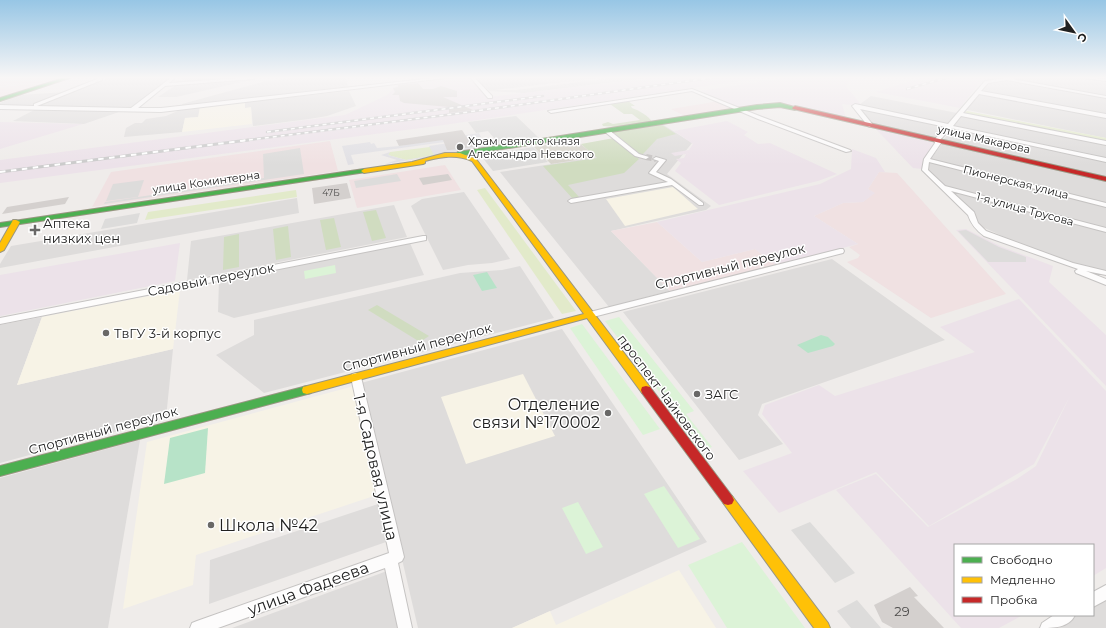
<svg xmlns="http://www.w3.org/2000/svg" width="1106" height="628" font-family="Montserrat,sans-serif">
<rect width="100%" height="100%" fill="#efecea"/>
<g fill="#dedcdb">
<path d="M111 77H171L133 109 37 106Z"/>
<path d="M184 77H265L180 83Z"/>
<path d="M302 77H345L348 87 182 108V104L266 81Z"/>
<path d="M473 77H606L494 90H516L619 77H655L525 93 490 91Z"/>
<path d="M1020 77H1106V138L963 109 978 92 992 82Z"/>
<path d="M242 79H255L176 97H158L176 85Z"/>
<path d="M349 91 356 106 327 116 309 119 253 126 251 108H245V102Z"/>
<path d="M66 92 32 106H0V103L19 95Z"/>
<path d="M871 96 957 113 948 125 859 105Z"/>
<path d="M200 107 199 117 185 118 182 132 124 137 126 128 135 123H142L146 119 166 116 180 110Z"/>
<path d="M38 108 119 112 84 124 13 121Z"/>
<path d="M865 109 947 127 936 140 877 126 871 123 862 110Z"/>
<path d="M960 114 1106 143V160L951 126Z"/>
<path d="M662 124 692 143 667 174 711 206 706 210 611 231 670 291 609 307 500 172 597 157 628 149 611 132Z"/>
<path d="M954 128 1106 161V179L942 141Z"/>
<path d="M942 144 1106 181V203L930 160Z"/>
<path d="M930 162 1106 206V229L945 187 929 171 928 165Z"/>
<path d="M948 190 1106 232V272L1080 266 1029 248 980 226 976 217Z"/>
<path d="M464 192 510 259 492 263 468 265 443 270 411 206 422 199Z"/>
<path d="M297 198 299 213 0 268V264L11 246Z"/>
<path d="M394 205 407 237 187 280 191 241Z"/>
<path d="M410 243 424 275 234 318 218 312 219 281Z"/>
<path d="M832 259 945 340 762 404 758 415 783 444 739 460 623 312Z"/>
<path d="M520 266 554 318 264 393 216 355 254 335V320L460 273 502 270Z"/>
<path d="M42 317 17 385 173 349 166 418 0 463V325Z"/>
<path d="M562 329 707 542 512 628H418L361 383Z"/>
<path d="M140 440 108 628H0V478Z"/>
<path d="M378 504 386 542 209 604 210 560Z"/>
<path d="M387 571 399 628H232Z"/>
<path d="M1106 591V628H1038L1062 615H1093V598Z"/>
</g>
<g fill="#f0e1e2">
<path d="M0 77H70L43 83 0 99V87L43 83 0 86Z"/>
<path d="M719 101 733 109 685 116 671 109Z"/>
<path d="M330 141 338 171 92 207 111 172Z"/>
<path d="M445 165 461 190 357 208 349 180Z"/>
<path d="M879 172 897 173 1006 294 931 318 847 262 858 258 860 255 849 247 858 244 814 216 843 203 863 202 874 193 868 189Z"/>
<path d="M657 222 702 262 755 249 776 265 670 291 611 231Z"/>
</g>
<g fill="#ece2e9">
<path d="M463 77H469L488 97 662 77H766L444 125 0 183V160L345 115 387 95 397 85Z"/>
<path d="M793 77H852L846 86 862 106 842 104 846 119 774 101 737 107 700 91Z"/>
<path d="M924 77H1009L980 82 960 108 876 92Z"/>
<path d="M727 121 748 132 744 135 758 144 770 143 837 174 818 181 719 205 675 171 681 163 676 159 684 158 686 154 675 156 671 153 689 150 693 144 674 131Z"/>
<path d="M0 122 83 124 0 149Z"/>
<path d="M876 129 936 143 924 160 923 169 913 168Z"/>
<path d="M852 149 876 158 885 172H879L868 189 875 193 863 202 843 203 814 216 858 244 776 265 755 249 702 262 657 222 820 184 851 169Z"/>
<path d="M966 229 1000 246 1053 266 1049 282 1106 335V386L956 230Z"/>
<path d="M180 243 175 281 0 316V275Z"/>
<path d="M1019 299 1106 391V568L1093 576V545H955V615H1023L999 628H961L836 490 876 474 928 527 1017 479 1036 466 1070 396 1034 464 929 526 876 472 779 513 743 471 792 453 762 414 765 405 819 385 835 396 975 352 940 327Z"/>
</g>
<g fill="#f7f3e6">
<path d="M245 102V108L251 107 252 124 182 132 185 118 198 117 200 107Z"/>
<path d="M673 187 698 209 625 226 606 199Z"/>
<path d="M180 290 173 349 17 385 42 317Z"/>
<path d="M523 374 555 436 466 464 441 397Z"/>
<path d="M354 386 377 495 196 555 193 585 123 609 147 442Z"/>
<path d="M679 570 716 628H512L550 611 556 625Z"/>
</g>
<g fill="#dddcdb">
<path d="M516 116 539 138 499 144 488 131 476 133 468 122Z"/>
<path d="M533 147 548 162 493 171 482 157 486 155Z"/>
<path d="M300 148 304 174 104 204 105 202 264 178 263 154Z"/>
<path d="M397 174 401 181 356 188 354 181Z"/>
<path d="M144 180 138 197 106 201 113 184Z"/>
<path d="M140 213 137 223 101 229 105 219Z"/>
<path d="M966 230 999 247 1026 257V262H988L958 231Z"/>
<path d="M810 522 855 573 835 583 791 530Z"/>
<path d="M857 600 881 628H851L837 611Z"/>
</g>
<path fill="#d8d5cc" d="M576 140 596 157 551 164 534 147Z"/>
<g fill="#e2eaca">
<path d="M967 111 1106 138V142L964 113Z"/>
<path d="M430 147 435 155 406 160 388 155 390 152Z"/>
<path d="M485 188 576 311 562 314 477 190Z"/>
<path d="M296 190 297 197 145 220 148 212Z"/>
</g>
<g fill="#d0dcc0">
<path d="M628 101 635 106H631L632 108C640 111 649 116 652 122L619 127 603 126 602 124 608 122 613 124 640 120 632 114H624L610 104Z"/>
<path d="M662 125 676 134 657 139 642 155 635 153 613 132Z"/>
<path d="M614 138 639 159 624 173 568 185 580 198 573 199 543 166 597 158 581 144Z"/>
<path d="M376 210 386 238 372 241 363 212Z"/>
<path d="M334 218 341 247 326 250 320 220Z"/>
<path d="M288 226 291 257 276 260 273 229Z"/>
<path d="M239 234V267L223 270 224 237Z"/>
<path d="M377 305 429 336 420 342 368 310Z"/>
</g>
<g fill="#dcf3d7">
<path d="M335 265 336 273 305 279 304 271Z"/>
<path d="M619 317 694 411 686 414 712 447 704 450 605 321Z"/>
<path d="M582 324 660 429 643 435 570 328Z"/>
<path d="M664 486 700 539 678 548 644 494Z"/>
<path d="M578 502 603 547 586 554 562 508Z"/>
<path d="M742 542 805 628H727L688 565Z"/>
</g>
<g fill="#b7e3c8">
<path d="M487 272 497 288 482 291 473 275Z"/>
<path d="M821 335 828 337 835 344 833 346 808 353 797 345Z"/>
<path d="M208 428 205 473 164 484 170 438Z"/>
</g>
<g fill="#e1e0e4">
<path d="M479 133 481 137 351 155 354 164 348 165 342 146 370 142 371 144 374 143 377 148 399 146Z"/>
<path d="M482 138 490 147 499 146 385 164 397 160 381 155 390 152 388 155 406 160 434 155 429 146Z"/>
</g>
<g fill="#d4d0ce">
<path d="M418 83 423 89H433L441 86 457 91V97H443L473 110 449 113V107L404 103 400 101 399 95H392L395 92 393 88 398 87V85Z"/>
<path d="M462 130 473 147 450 150H447L443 140 399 146 396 140Z"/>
<path d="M448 174 452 180 423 185 419 178Z"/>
<path d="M347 183 351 198 314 204 312 188Z"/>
<path d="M69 197 65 204 2 214 7 207Z"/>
<path d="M910 587 918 596 914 597 944 628H893L882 622 874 605Z"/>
</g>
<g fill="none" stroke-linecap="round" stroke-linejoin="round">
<path stroke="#c6c3c2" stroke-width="6" stroke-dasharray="6 3" stroke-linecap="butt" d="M646 157 656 159"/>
<g stroke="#c5c3c2" stroke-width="2">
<g id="street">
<path d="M96 77H100L102 80 37 106 131 108 172 77H176L169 83 253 77 255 78 253 79 165 86 138 108H161L443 77H454L161 112 0 109V105L34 106V104L97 79Z"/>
<path d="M470 77H474L492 96V98H488Z"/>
<path d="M1012 77H1020L1012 79 1106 96V98L1007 80 988 83 981 91 1106 114V118L979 94 963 113 1106 141V145L961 116 953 126 1106 158V162L951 128 940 140 941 143 930 159 1106 203V207L929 162 928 170 945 186 1106 228V232L951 191 974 212 978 223 986 231 1073 263 1106 271V275L1086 271 1106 279V285L1076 273 1075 271 1078 269 984 236C976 230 971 224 968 215L922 170 924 159 935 143 934 140 946 127 860 109 873 125 870 127 868 126 852 106 855 104 948 124 985 81Z"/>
<path d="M1082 77 1106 79V81L1084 78Z"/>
<path d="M692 89 762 117 850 150 851 151 846 152 758 119 692 91 551 113 548 111Z"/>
<path d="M605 130H609L639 154 649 157 646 159 635 156 605 132Z"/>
<path d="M656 157 666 160 656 172 671 179 703 203V205H699L672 185 571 203 568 201 571 199 668 182 649 173 659 161 653 159Z"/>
<path d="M423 236H426V240L0 324V318Z"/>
<path d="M840 249H843L844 251 843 253 589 318 584 315 586 313Z"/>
<path d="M356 373 360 374 361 377 404 557 402 561 398 563 412 628H398L385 568 218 628H190L192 623 197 621 389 553 351 377 352 374Z"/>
<path d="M1106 585V600L1093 607V592Z"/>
<path d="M1054 615H1075C1069 628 1053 628 1040 628L1042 623Z"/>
</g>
</g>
<g stroke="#999682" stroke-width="2">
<g id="fast">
<path d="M67 77H72L0 101V98Z"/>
<path d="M780 103 798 108 795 110 780 107 757 109 458 156 455 154 458 152 757 105Z"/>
<path d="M364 169 366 170V172L0 227V223Z"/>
<path d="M307 386 311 387 312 390 311 393 0 476V466Z"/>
</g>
</g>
<g stroke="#999682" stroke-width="2">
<g id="slow">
<path d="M445 153H460L476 159 650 387 651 390 650 393H642L587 318 307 394 303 393 302 390 303 387 307 386 584 314 472 161C456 154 441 157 425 161V163L423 164 364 173 361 171 364 169 412 162Z"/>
<path d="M13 220H16L20 222 4 250 0 252V243Z"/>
<path d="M728 495 732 496 828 623 830 628H814L724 504 722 500 724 496Z"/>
</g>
</g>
<g stroke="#999682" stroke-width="2">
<g id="jam">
<path d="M795 106 1106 177V181L793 109 792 108Z"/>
<path d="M646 386 650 387 732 496 734 500 732 504 728 505 724 504 642 393 641 390 642 387Z"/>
</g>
</g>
<use href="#street" fill="#fdfcfc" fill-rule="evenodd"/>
<use href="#fast" fill="#4caf50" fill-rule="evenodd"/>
<use href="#slow" fill="#ffc107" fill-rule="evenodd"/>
<use href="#jam" fill="#c62828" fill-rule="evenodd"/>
<g stroke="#cbcbcb" stroke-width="2.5">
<g id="rail-far1">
<path d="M907 89 949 77"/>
<path d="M267 132 543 96"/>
<path d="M241 141 454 114 717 77"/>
</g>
</g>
<g stroke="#cbcbcb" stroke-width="3">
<path id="rail" d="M0 172 248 140"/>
</g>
<use href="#rail-far1" stroke="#fff" stroke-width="1.5" stroke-dasharray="4" stroke-linecap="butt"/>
<use href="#rail" stroke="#fff" stroke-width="2" stroke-dasharray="5.5" stroke-linecap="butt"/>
</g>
<linearGradient id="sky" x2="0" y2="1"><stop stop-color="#97c6e5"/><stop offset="0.47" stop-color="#f8f6f6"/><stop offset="1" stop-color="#f8f6f6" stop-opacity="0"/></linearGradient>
<rect width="1106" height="165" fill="url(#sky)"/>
<g fill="#696867" stroke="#fff" stroke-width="1.5">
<circle cx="460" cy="147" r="4"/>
<path d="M33 224h4v4h4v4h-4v4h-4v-4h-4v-4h4z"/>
<circle cx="106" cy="333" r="4"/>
<circle cx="697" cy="394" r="4"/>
<circle cx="608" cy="413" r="4"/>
<circle cx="211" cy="525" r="4"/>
</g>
<g text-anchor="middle" stroke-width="3" stroke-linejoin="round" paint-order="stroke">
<g font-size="9" fill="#4e4d4c">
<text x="331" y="196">47Б</text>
</g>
<g font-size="11" fill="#212121" stroke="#fff">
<text transform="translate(984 139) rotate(13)" y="4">улица Макарова</text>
<text transform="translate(206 182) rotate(-8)" y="4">улица Коминтерна</text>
<text transform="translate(1016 182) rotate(14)" y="4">Пионерская улица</text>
<text transform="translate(1025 209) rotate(15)" y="4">1-я улица Трусова</text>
</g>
<g font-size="11" fill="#212121" stroke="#fff" text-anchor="start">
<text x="468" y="145">Храм святого князя<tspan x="468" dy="13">Александра Невского</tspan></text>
</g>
<g font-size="13" fill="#212121" stroke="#fff" text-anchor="start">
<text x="43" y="228">Аптека<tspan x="43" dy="15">низких цен</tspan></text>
<text x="114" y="338">ТвГУ 3-й корпус</text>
<text x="705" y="399">ЗАГС</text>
</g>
<g font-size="13" fill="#212121" stroke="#fff">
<text transform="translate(730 266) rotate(-14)" y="5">Спортивный переулок</text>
<text transform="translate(211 279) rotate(-11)" y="5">Садовый переулок</text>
<text transform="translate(417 347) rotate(-15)" y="5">Спортивный переулок</text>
<text transform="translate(667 397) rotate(53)" y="5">проспект Чайковского</text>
<text transform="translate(103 430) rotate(-15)" y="5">Спортивный переулок</text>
</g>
<g font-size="13" fill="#4e4d4c">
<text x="902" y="616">29</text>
</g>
<g font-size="16" fill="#212121" stroke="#fff" text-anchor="end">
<text x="600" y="410">Отделение<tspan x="600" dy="18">связи №170002</tspan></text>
<text x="219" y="531" text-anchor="start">Школа №42</text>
</g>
<g font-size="16" fill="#212121" stroke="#fff">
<text transform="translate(376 467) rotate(77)" y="6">1-я Садовая улица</text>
<text transform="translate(308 588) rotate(-20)" y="6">улица Фадеева</text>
</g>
</g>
<rect x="954" y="544" width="140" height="72" fill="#ffffff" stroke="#a6a6a6"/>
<rect x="962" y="557" width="20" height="6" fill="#4caf50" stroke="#a6a6a6"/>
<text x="990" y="564" font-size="12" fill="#212121">Свободно</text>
<rect x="962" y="577" width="20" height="6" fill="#ffc107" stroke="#a6a6a6"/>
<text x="990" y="584" font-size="12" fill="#212121">Медленно</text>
<rect x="962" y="597" width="20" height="6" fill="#c62828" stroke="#a6a6a6"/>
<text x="990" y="604" font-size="12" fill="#212121">Пробка</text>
<g transform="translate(1074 32) rotate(123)" stroke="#ffffff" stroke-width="3" paint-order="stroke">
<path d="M0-3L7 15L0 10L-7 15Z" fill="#212121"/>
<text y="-6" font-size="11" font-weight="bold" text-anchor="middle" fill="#212121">С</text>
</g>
</svg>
